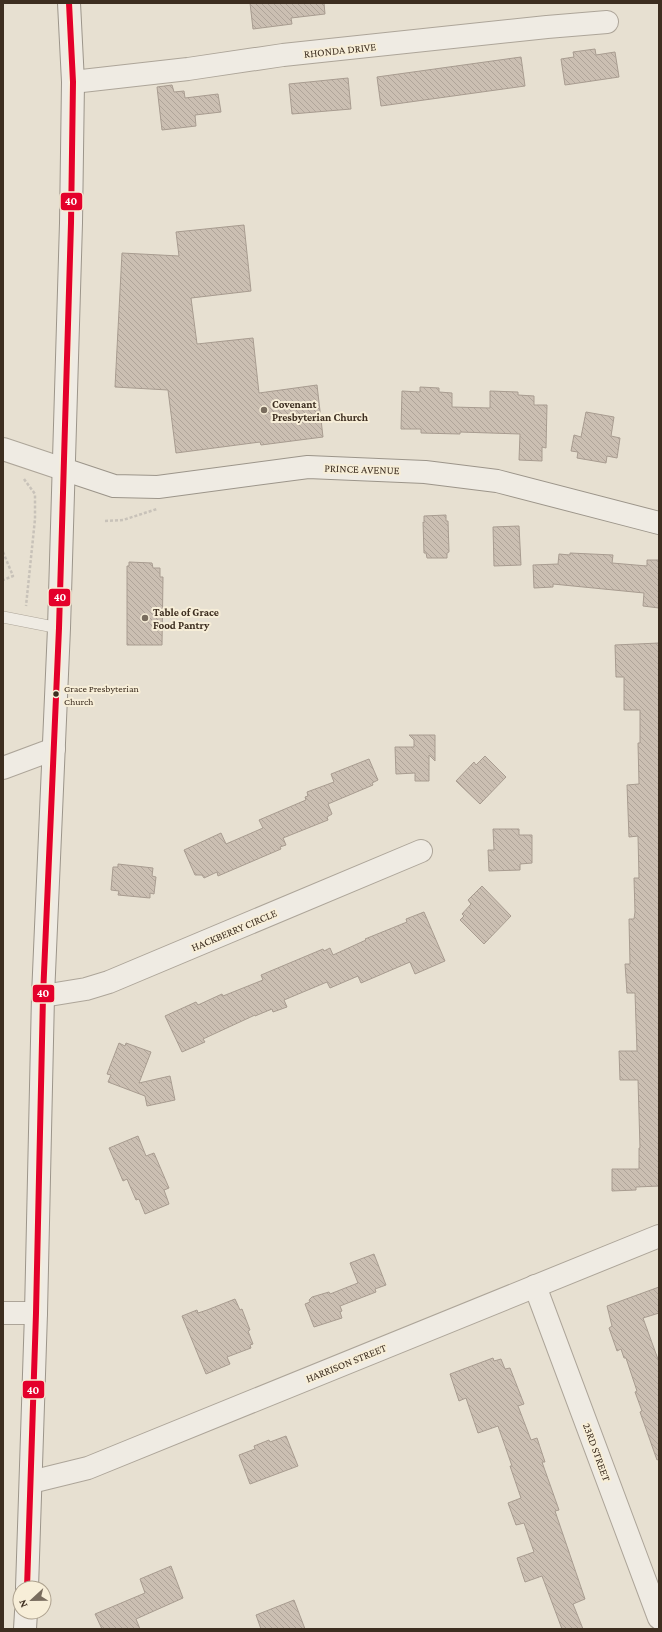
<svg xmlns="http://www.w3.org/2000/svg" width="662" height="1632" font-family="'Crimson Pro',serif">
<defs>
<pattern id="building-back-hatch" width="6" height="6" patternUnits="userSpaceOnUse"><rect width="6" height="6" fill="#cbbfb2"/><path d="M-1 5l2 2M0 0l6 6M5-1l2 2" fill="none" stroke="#afa499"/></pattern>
</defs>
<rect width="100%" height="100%" fill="#e7e0d1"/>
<g fill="url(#building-back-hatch)" stroke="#a89c90">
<path d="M250 3H324L325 14 291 18 292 24 253 29Z"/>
<path d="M595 49 596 55 615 52 619 77 565 85 561 59 574 57 573 52Z"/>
<path d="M521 57 525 86 381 106 377 77Z"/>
<path d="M348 78 351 109 292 114 289 84Z"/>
<path d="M172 85 174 92 184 91 185 98 218 94 221 112 195 115 196 126 162 130 157 87Z"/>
<path d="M244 225 251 291 191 298 197 344 253 338 259 393 317 385 323 437 261 445 260 442 176 453 168 390 115 387 122 253 179 256 176 232Z"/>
<path d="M420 387 439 388V392L452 393V407L490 408V391L518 392V395L534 396V405H547L546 448 542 447V461L519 460 520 434 460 432V434L421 433V429H401L402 391 420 392Z"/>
<path d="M586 412 614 417 611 436 620 438 617 458 607 456 606 463 577 458 578 452 571 451 574 435 581 437Z"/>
<path d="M446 515V521H448L449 552 447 553V558H427L426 553H424L423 522 424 523V516Z"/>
<path d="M519 526 521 565 494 566 493 527Z"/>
<path d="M570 553 613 555 612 563 647 566V560H659V608L643 606 644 593 553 584V587L534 588 533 565 558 564 559 554 570 555Z"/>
<path d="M129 562 152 563 153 568H160V577H163L162 645H127V566H129Z"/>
<path d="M659 643V1186L636 1187V1190L612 1191V1169H639V1148H640L638 1080H620L619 1051H637L635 993H627L625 964H630L629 919H634L635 912 634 878H639L638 836 629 837 627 785 639 784 638 743H640V710H624V677H616L615 645Z"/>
<path d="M409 735H435V761L429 755V781H415V773L396 774 395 747H414V740Z"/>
<path d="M485 756 506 777 480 804 456 781 474 762 476 765Z"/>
<path d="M369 759 378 780 372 783 373 785 328 804 332 814 327 817 328 820 283 838 286 845 280 847 281 849 218 876 217 872 204 878 202 875H195L184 850 221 833 226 844 263 828 259 820 306 800 305 797 308 796 307 792 334 782 331 774Z"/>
<path d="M493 829H519V835H532V863L520 864V870L489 871 488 850H494Z"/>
<path d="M118 864 153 868 152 876 156 877 154 894 150 893V898L118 895 119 891 111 890 113 867H118Z"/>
<path d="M482 886 511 916 484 944 460 920 464 916 462 914 471 904 468 900Z"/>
<path d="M424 912 445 961 415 974 410 962 361 983 358 976 330 988 327 982 284 1000 287 1007 273 1012 272 1009 255 1016V1015L203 1039 205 1042 182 1052 165 1016 196 1002 198 1005 222 994 223 996 263 980 261 975 323 949 324 951 330 948 333 955 366 940 365 939 407 922 406 919Z"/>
<path d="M119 1043 125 1046 126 1043 151 1052 139 1083 170 1076 175 1100 147 1106 145 1096 108 1082 111 1075 107 1074Z"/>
<path d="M138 1136 146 1156 154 1153 169 1188 164 1190 169 1204 145 1214 139 1199 136 1200 127 1179 123 1181 109 1148Z"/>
<path d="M374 1254 386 1285 375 1289 376 1292 340 1306 342 1311 340 1312 342 1318 314 1327 305 1304 310 1302 309 1300 312 1297 329 1292 330 1294 358 1283 350 1263Z"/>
<path d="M659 1287V1313L643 1318 659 1362V1459L657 1460 640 1412 642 1411 635 1392 637 1391 626 1358H624L621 1349 617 1351 609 1328 612 1326 607 1306Z"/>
<path d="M235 1299 240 1310 242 1309 250 1330 248 1331 253 1344 250 1345 251 1348 227 1357 230 1364 206 1374 182 1316 197 1310 198 1313 207 1310Z"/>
<path d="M493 1358 494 1361 501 1359 505 1369 510 1368 524 1404 518 1406 531 1440 537 1438 545 1462H542L559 1510 555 1511 585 1599 573 1604 583 1629H562L542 1576 525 1582 517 1558 534 1552 524 1523 516 1525 508 1503 521 1498 510 1466H512L498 1426 478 1433 466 1398 459 1401 450 1374Z"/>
<path d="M286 1436 298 1466 250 1484 239 1455 255 1449 254 1446 269 1440 270 1442Z"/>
<path d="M171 1566 183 1598 136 1619 140 1629H102L95 1614 145 1593 140 1579Z"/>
<path d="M294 1600 305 1629H261L256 1615Z"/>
</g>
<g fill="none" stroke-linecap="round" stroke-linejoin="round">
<g stroke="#ada599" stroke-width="12">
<path id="lane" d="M3 617 59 628"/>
</g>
<g stroke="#ada599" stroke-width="24">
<g id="street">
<path d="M73 82 188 69 283 55 547 27 607 22"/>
<path d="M3 449 63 469"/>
<path d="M3 768 54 749"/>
<path d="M43 996 86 989 109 982 421 851"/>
<path d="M535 1286 659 1618"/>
<path d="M3 1313H36"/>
<path d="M31 1482 88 1468 659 1236"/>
</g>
</g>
<g stroke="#9c958a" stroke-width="24">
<g id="secondary">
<path d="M63 469 114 486 158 487 308 467 425 472 497 481 659 523"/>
<path d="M27 1588 36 1313 43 996 59 628 71 223 73 82 69 3"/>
<path d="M25 1629 26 1612"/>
</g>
</g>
<g stroke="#c8c2b9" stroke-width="2.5" stroke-dasharray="3 2" stroke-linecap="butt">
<path d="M24 479 35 494V519L26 606"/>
<path d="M105 521 123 520 157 509"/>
<path d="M3 552 13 576 3 580"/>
</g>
<use href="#lane" stroke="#efebe3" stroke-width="11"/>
<use href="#street" stroke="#efebe3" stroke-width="22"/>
<use href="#secondary" stroke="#efebe3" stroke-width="22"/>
<g stroke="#f7eed8" stroke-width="9">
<path id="bus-1" d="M27 1588 36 1313 43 996 59 628 71 223 73 82 69 3"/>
</g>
<use href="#bus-1" stroke="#e4002b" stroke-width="6"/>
</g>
<g fill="#786c5e" stroke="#f7eed8" stroke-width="1.5">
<circle cx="264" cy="410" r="4"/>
<circle cx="145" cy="618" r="4"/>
</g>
<circle fill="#3d2e20" stroke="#f7eed8" stroke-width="1.5" cx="56" cy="694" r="3.5"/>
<g text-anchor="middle" stroke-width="4" stroke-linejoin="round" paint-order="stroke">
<g font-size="10" fill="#3d2e20" stroke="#f7eed8" text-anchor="start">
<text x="64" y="692">Grace Presbyterian<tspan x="64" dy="13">Church</tspan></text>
</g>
<g font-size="11" fill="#3d2e20" stroke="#f7eed8">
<text transform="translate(340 50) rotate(-6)" y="4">RHONDA DRIVE</text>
<text transform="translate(362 469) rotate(2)" y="4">PRINCE AVENUE</text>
<text transform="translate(234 930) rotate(-23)" y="4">HACKBERRY CIRCLE</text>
<text transform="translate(346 1363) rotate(-22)" y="4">HARRISON STREET</text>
<text transform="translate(597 1452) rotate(70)" y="4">23RD STREET</text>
</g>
<g font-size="11" font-weight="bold" fill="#3d2e20" stroke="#f7eed8" text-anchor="start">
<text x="272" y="408">Covenant<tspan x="272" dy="13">Presbyterian Church</tspan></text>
<text x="153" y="616">Table of Grace<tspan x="153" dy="13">Food Pantry</tspan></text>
</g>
</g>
<g stroke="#f7eed8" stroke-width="1.5">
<rect x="60" y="192" width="23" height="19" rx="4" fill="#e4002b"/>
<rect x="48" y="588" width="23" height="19" rx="4" fill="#e4002b"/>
<rect x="32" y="984" width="23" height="19" rx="4" fill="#e4002b"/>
<rect x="22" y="1380" width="23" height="19" rx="4" fill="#e4002b"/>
</g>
<g font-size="11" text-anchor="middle" font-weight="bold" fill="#fff">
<text x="71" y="205">40</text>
<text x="60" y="601">40</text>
<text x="43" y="997">40</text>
<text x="33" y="1394">40</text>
</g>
<rect width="662" height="1632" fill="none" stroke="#3d2e20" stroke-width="8"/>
<g transform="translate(32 1600) rotate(248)"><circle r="19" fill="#f7eed8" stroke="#ada18e"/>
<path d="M0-3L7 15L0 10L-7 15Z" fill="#786c5e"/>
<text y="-6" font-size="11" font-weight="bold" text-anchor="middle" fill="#3d2e20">N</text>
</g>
</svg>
